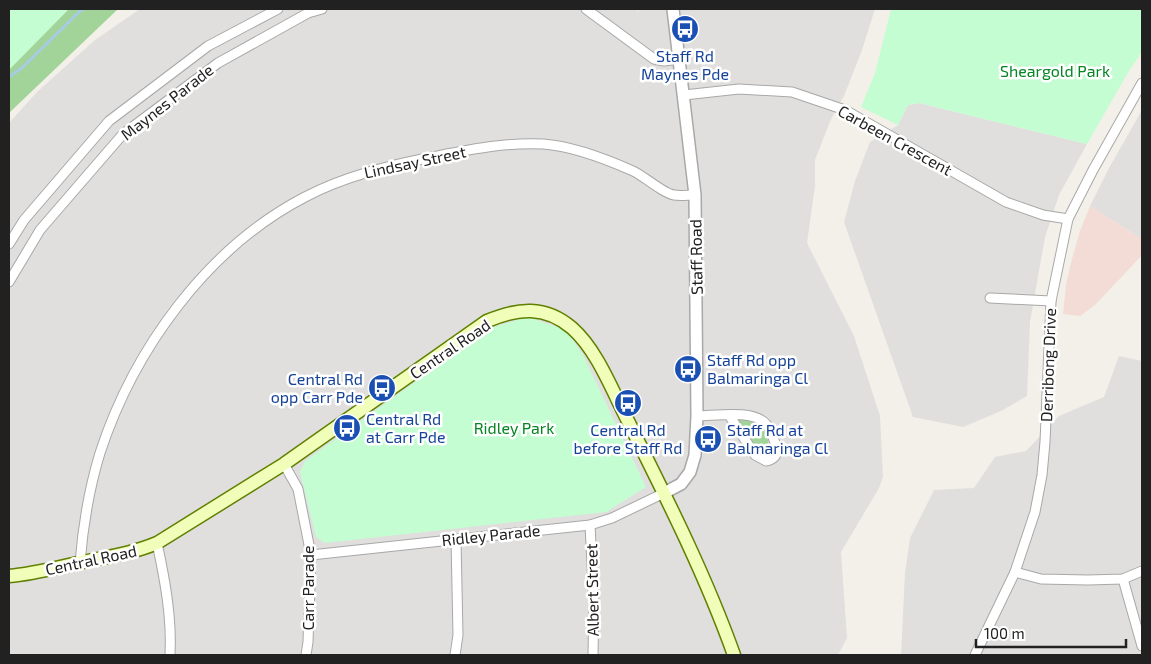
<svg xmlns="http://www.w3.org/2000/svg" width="1151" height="664" font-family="'Exo 2',sans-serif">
<rect width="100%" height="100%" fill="#f2f0e8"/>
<g fill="#e0dfde">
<path d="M140 9H636L638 12 639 9H875L862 50 844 96 831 119 815 160V186L807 243 854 336 880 416 883 477 879 488 841 552 847 638 838 655H9V123L37 92 95 40Z"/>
<path d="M919 103 1087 144 1059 195 1045 237 1030 322 1027 396 1001 411 963 427 913 417 844 222 855 181 870 142 898 125 908 105Z"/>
<path d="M1142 110V239L1090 206 1109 168Z"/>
<path d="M1119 356 1142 361V655H901L905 573 910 538 934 490 974 488 995 457 1026 451 1059 416 1104 397Z"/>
</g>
<path fill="#f3dcd6" d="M1090 206 1142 239V255L1096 304 1080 316 1063 314 1066 284 1072 259 1080 231Z"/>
<g fill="#a2d49a">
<path d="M9 9H118L9 113Z"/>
<path d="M749 418C761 426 770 433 768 448L763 451 753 444 737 419Z"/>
</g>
<g fill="#c4fdd1">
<path d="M9 9H69L9 70Z"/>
<path d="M891 9H1142V52L1130 69 1087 144 919 103 908 105 898 125 861 107 875 73Z"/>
<path d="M528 317 566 330 583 355 646 487 606 512 325 543 316 537 300 472 305 461 490 328Z"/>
</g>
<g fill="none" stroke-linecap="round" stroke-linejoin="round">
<path stroke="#a6cce2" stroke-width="3" d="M9 77 23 67 80 11 84 9"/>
<g stroke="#a8a8a8" stroke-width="11">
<g id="minor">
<path d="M586 9 654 59 664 61 679 59"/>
<path d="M684 95 739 89 792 92 845 110 1006 202 1043 215 1068 219"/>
<path d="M9 244 24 220 109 121 208 46 278 9"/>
<path d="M9 282 40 230 123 134 218 63 308 13 322 9"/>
<path d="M990 298 1051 301"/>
<path d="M697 416C715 416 753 409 766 424 772 430 774 441 777 449 777 456 773 460 766 461L755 455 729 415"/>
<path d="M284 464 298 489 311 555 308 642 306 655"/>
<path d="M590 525 594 603 593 655"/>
<path d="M157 543C165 580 172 618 170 655"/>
<path d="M311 555 590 525 612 518 664 493"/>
<path d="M80 563C83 525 89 489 100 453 134 349 207 248 305 197 345 176 388 166 432 157 468 150 505 142 543 144 573 146 606 159 633 171 644 176 664 194 674 195 680 196 688 195 695 195"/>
<path d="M1015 572 1041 579 1088 580 1123 579 1142 571"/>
<path d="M1123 579 1142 646"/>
<path d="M455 655 458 635 456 540"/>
<path d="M975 655 1015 572 1035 512 1042 475 1045 442 1051 301 1068 219 1093 170 1142 83"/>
</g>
</g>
<g stroke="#a8a8a8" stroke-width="14">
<path id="tertiary" d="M664 493 681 484 690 472 695 455 697 416 695 195 673 9"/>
</g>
<g stroke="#608100" stroke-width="15">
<path id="secondary" d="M9 576C32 574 55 568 78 563 105 557 131 554 157 543L284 464 487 321C518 308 545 305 572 328 597 350 612 390 627 419 666 497 705 574 734 655"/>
</g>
<use href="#minor" stroke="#fff" stroke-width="9"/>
<use href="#tertiary" stroke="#fff" stroke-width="11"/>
<use href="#secondary" stroke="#f1feba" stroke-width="12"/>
</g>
<defs>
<g id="bus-disc" transform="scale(1.4375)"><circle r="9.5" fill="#1a4fb4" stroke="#fff"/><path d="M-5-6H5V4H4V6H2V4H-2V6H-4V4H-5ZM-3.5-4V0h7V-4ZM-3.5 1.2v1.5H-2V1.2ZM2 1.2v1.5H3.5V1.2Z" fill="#fff"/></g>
</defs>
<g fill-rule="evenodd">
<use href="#bus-disc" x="685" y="29"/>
<use href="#bus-disc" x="688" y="369"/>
<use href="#bus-disc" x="382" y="388"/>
<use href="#bus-disc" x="628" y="403"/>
<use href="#bus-disc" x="347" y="428"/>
<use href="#bus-disc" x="708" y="439"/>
</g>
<g text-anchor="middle" stroke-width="5" stroke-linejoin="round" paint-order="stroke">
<g font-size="16" fill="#164399" stroke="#fff" text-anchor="start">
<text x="685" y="62" text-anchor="middle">Staff Rd<tspan x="685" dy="18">Maynes Pde</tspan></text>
<text x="707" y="366">Staff Rd opp<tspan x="707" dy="18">Balmaringa Cl</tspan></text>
<text x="363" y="385" text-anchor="end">Central Rd<tspan x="363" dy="18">opp Carr Pde</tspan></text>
<text x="366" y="425">Central Rd<tspan x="366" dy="18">at Carr Pde</tspan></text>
<text x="628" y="436" text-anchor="middle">Central Rd<tspan x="628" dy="18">before Staff Rd</tspan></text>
<text x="727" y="436">Staff Rd at<tspan x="727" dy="18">Balmaringa Cl</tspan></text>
</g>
<g font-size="16" fill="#058522" stroke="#fff">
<text x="1055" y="77">Sheargold Park</text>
<text x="514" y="434">Ridley Park</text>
</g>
<g font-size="16" fill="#212121" stroke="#fff">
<text transform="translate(167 102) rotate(-38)" y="6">Maynes Parade</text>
<text transform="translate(895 140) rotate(29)" y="6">Carbeen Crescent</text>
<text transform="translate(415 162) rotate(-12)" y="6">Lindsay Street</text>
<text transform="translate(696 257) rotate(-91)" y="6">Staff Road</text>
<text transform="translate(450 349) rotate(-34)" y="6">Central Road</text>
<text transform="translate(1048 365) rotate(-88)" y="6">Derribong Drive</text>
<text transform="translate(491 535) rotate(-6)" y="6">Ridley Parade</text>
<text transform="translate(91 560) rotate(-12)" y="6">Central Road</text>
<text transform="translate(308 588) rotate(-90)" y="6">Carr Parade</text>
<text transform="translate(592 590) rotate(-91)" y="6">Albert Street</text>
</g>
</g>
<rect width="1151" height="664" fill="none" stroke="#212121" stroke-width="20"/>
<path d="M976 639v8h150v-8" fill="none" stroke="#212121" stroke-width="2.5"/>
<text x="984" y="639" font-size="15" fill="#212121" stroke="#ffffff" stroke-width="4" paint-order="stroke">100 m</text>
</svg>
